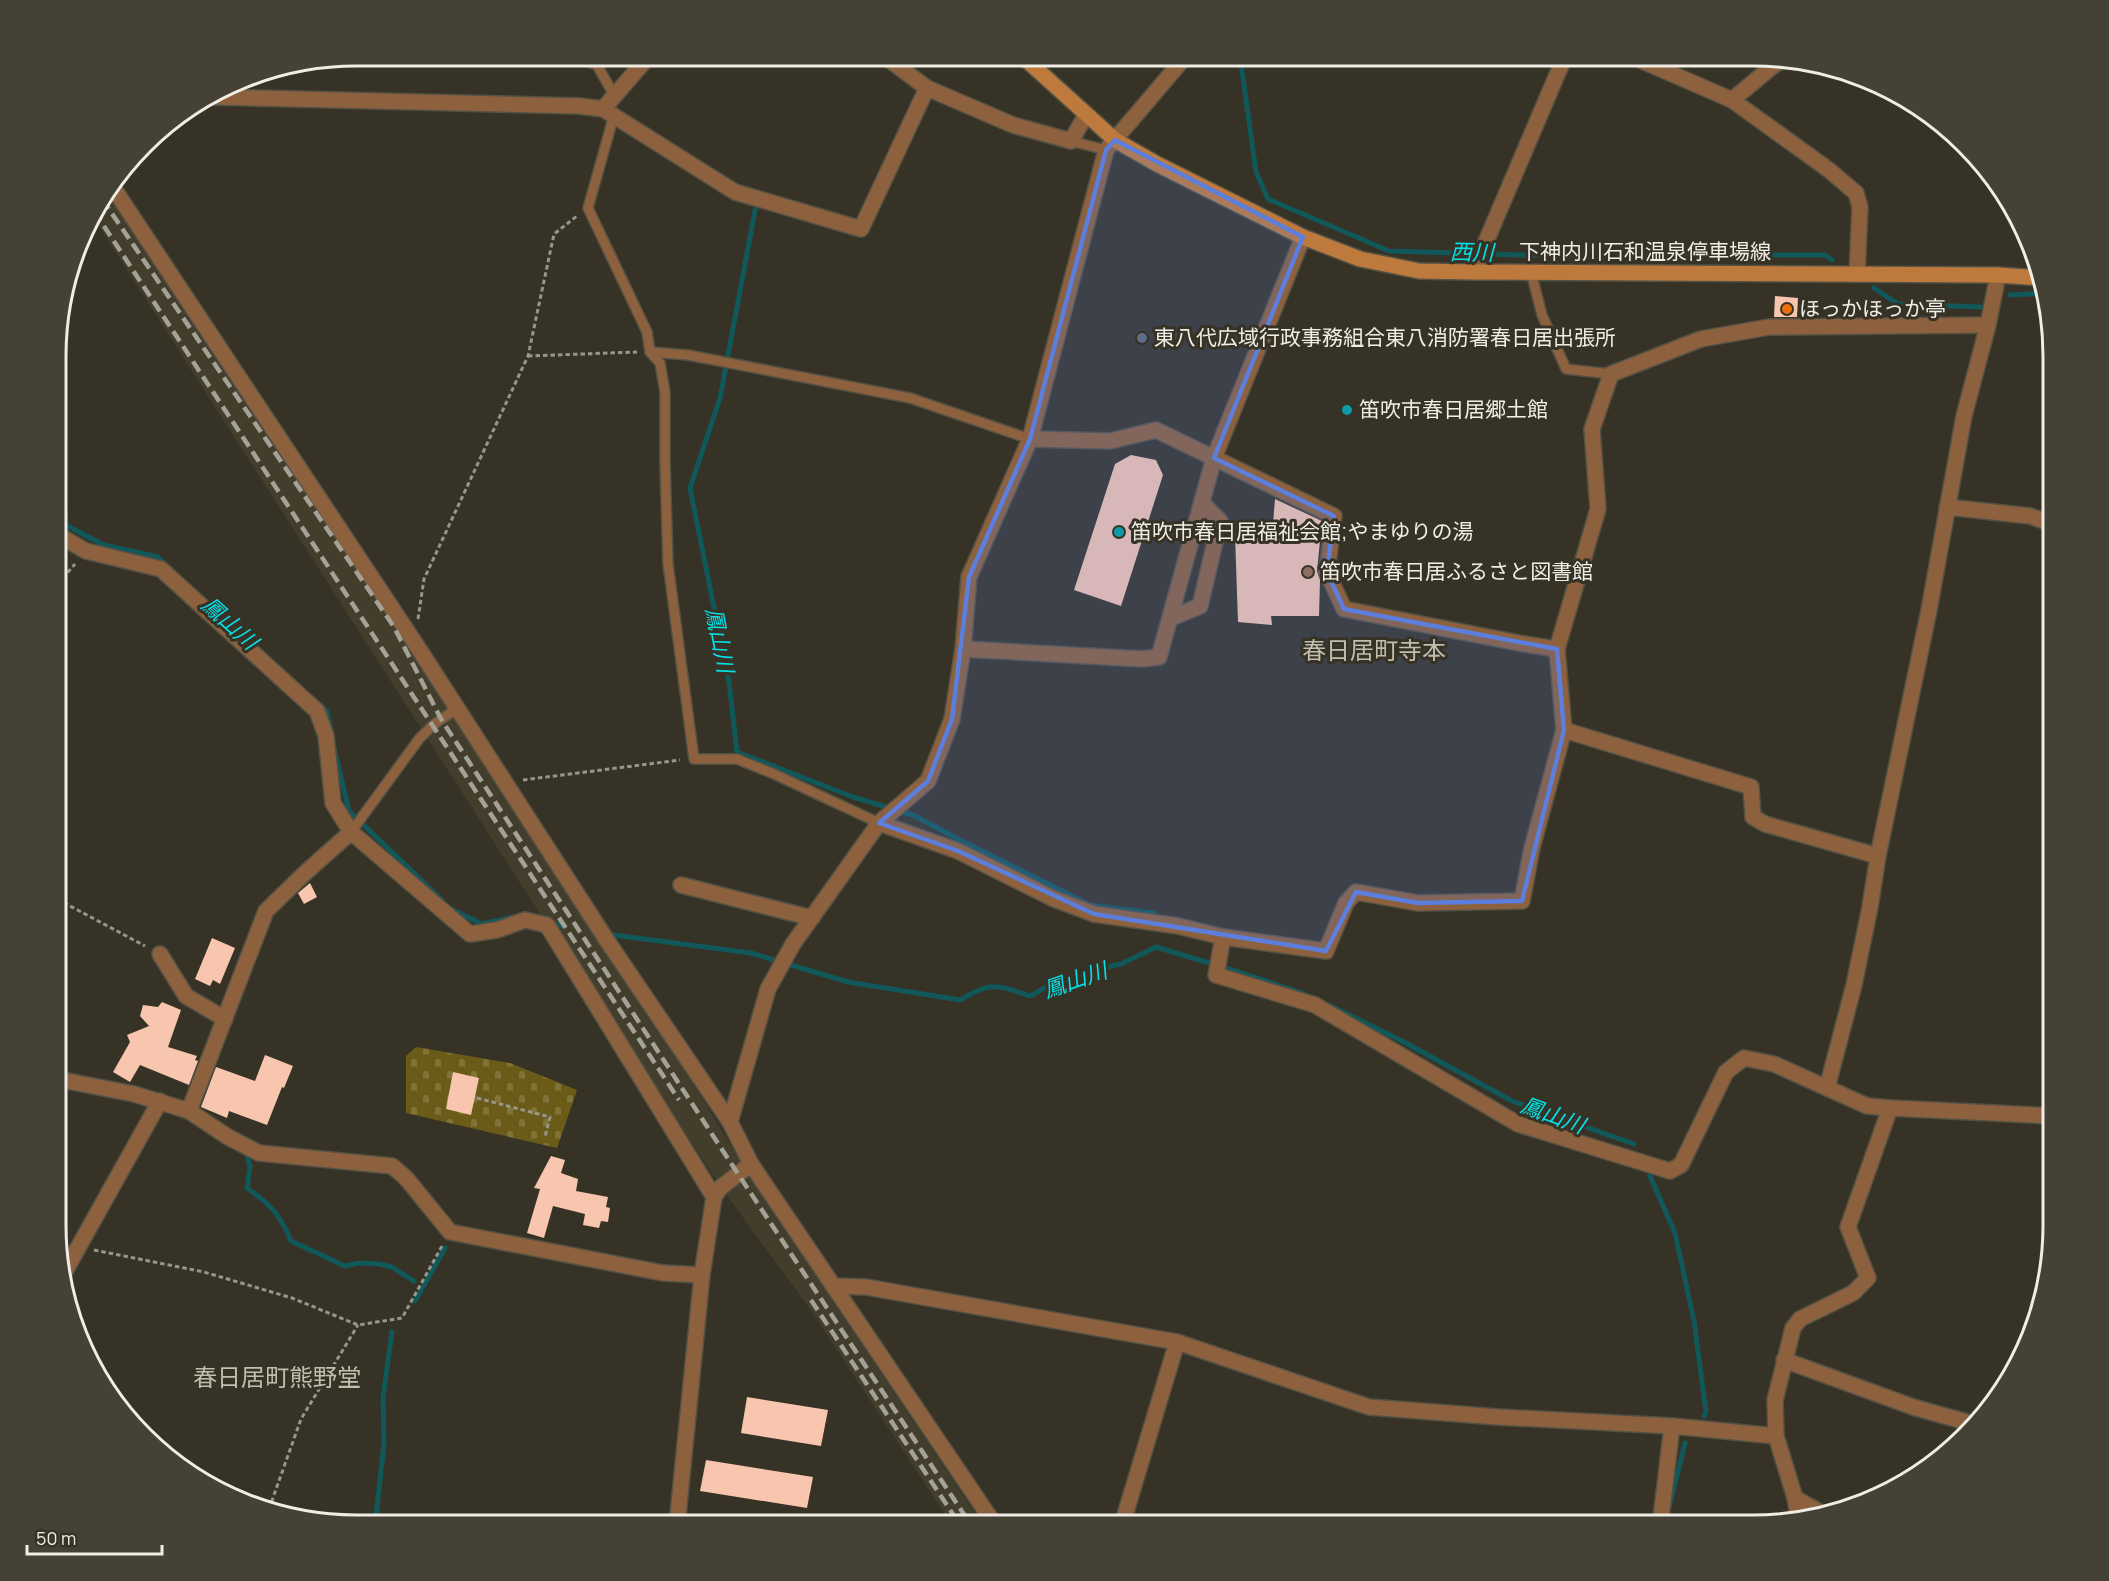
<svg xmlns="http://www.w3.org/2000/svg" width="2109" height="1581" font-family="Manrope,'Noto Sans JP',sans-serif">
<defs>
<pattern id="cemetery-stones" width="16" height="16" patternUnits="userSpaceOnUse" patternTransform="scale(1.5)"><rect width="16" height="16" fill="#6a5c18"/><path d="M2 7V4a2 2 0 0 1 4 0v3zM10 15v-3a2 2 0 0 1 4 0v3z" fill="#807439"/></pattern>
</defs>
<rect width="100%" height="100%" fill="#363326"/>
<path fill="#423e2b" d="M107 192 608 942 751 1179 983 1525H952L812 1312 723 1190 547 925 92 215 96 206Z"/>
<path fill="url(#cemetery-stones)" d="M416 1047 510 1063 577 1090 557 1148 406 1113V1056Z"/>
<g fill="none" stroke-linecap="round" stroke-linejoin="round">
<g stroke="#11585a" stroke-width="5">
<path d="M1240 56 1256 172 1268 199 1389 251 1522 255H1825L1832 260"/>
<path d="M757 200 720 398 690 488 729 682 737 752 853 797 913 815 956 838 1090 905 1154 913"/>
<path d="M1874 288 1898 304 1981 307"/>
<path d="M2010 295 2046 293"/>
<path d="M58 521 104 545 158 557 166 565"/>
<path d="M319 704 327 711 331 730"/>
<path d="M334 748 349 811 443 901"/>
<path d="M449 908 482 924 513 917"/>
<path d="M548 923 563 926"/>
<path d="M606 934 751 953 848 982 960 1000C992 981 997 985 1030 996L1048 986 1068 987 1089 971 1121 964 1156 947 1239 972 1305 994"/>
<path d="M1327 1004 1404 1042 1512 1101 1634 1144"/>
<path d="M247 1155 250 1167 247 1188C270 1204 280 1214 291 1241L345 1266 359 1263 379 1264 392 1267 414 1281"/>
<path d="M1650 1176 1675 1233 1694 1321 1706 1412 1704 1416"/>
<path d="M415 1301 445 1248"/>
<path d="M1669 1508 1685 1443"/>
<path d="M375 1525 384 1444 383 1397 392 1332"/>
</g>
</g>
<g fill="#f8c6af">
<path d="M1775 296 1798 298 1797 317H1774Z"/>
<path d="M1131 455 1156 460 1163 475 1121 606 1074 590 1115 464Z"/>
<path d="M1275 499 1322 521 1317 571 1320 580 1319 616H1271L1272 625 1238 622 1235 535 1273 524Z"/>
<path d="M310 883 317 897 304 904 298 893Z"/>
<path d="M212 938 235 948 220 984 213 980 210 986 195 979Z"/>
<path d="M162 1002 181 1010 168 1047 197 1056 195 1060 198 1061 189 1085 140 1065 130 1082 113 1072 130 1042 127 1035 149 1026 140 1016 143 1005 158 1007Z"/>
<path d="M265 1055 293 1066 284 1088 282 1087 267 1125 229 1111 227 1118 201 1107 216 1067 255 1081Z"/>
<path d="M453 1072 479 1078 471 1115 446 1109Z"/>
<path d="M551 1156 565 1160 561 1173 578 1179 576 1191 608 1197 606 1207 610 1208 608 1222 601 1221 599 1228 583 1225 585 1214 553 1206 544 1238 527 1233 540 1189 534 1188Z"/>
<path d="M747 1397 828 1410 821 1446 741 1433Z"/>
<path d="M706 1460 813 1477 807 1508 700 1491Z"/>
</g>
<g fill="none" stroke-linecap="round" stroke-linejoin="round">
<g stroke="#545145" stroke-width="12">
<g id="service">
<path d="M571 56 597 65 614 95"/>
<path d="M614 115 588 208 647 332 650 352 660 363 665 392V462L668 564 694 759H737L774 774 879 823"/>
<path d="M1071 141 1106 150"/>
<path d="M1531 272 1542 315 1566 369 1611 374"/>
<path d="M650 352 688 355 910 398 1030 439"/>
<path d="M351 832 419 739 433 725 456 709"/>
</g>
</g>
<g stroke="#545145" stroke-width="18">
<g id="minor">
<path d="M884 56 927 88 1013 125 1071 141 1086 115"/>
<path d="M1186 56 1106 150 1030 439 1110 441 1156 430 1334 516 1327 572 1344 609 1524 644 1557 649"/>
<path d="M1631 56 1732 100 1829 170 1856 193 1860 207 1857 274"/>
<path d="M215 97 579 106 603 109 735 192 861 229 927 88"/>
<path d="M1732 100 1774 65 1786 59"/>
<path d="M603 109 649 56"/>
<path d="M112 186 415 643 608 942 730 1122"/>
<path d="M1473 272 1565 56"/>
<path d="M1947 507 2030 516 2053 524"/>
<path d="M58 535 86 551 161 569 317 711 326 736 333 803 351 832 470 934 497 930 525 920 547 925 714 1197"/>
<path d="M1171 618 1200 606 1220 521 1202 503"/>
<path d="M963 649 1142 659 1159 657 1214 458 1303 237"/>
<path d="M1564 730 1751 787 1753 817 1765 824 1878 856"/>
<path d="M879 823 958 851 1054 899 1094 914 1178 926 1223 937 1326 951 1346 903 1356 892 1418 903 1522 901 1532 848 1564 730 1557 649 1598 509 1592 429 1611 374 1701 339 1769 327 1988 325"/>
<path d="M681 885 812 918"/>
<path d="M1223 937 1216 975 1315 1005 1518 1124 1670 1171 1681 1165 1726 1072 1744 1058 1774 1064 1867 1106 1890 1108 1848 1227 1868 1278 1853 1293 1800 1319 1793 1328 1775 1400 1776 1436 1672 1426 1661 1518 1655 1525"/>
<path d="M160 954 186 996 225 1019"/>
<path d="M57 1079 134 1094 189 1111 228 1137 259 1153 392 1166 406 1178 450 1232 663 1273 702 1275"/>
<path d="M1827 1088 1854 985 1870 907 1878 856 1929 610 1964 416 1988 325 1998 275"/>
<path d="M1890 1108 2053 1116"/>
<path d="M189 1111 266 911 305 873 351 832"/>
<path d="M64 1273 160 1101"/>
<path d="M833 1286 866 1287 1177 1342 1369 1407 1498 1417 1672 1426"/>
<path d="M1784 1360 1913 1407 1977 1425"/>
<path d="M1776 1436 1795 1498 1799 1521"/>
<path d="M1795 1498 1825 1515"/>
<path d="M677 1525 702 1275 714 1197 720 1188 751 1164"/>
<path d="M995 1525 751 1164 730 1122 768 989 793 944 879 823 928 781 952 719 963 649 969 577 1030 439"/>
<path d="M1122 1525 1177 1342"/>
</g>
</g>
<g stroke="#545145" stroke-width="18">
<path id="secondary" d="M1022 56 1115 140 1157 164 1303 237 1360 259 1419 271 1473 272 1998 275 2041 278"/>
</g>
<g stroke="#98968b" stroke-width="3" stroke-dasharray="4.5 3" stroke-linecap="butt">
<path d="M528 356 637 352"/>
<path d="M58 584 75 564"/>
<path d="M418 619 424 579 528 356 554 234 577 216"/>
<path d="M523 780 680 760"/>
<path d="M57 899 145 946"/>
<path d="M477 1098 550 1117 545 1137"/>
<path d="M94 1250 204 1272 292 1298 358 1325 402 1318 442 1246"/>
<path d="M269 1509 301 1419 358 1325"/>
</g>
<use href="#service" stroke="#8d613d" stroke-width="9"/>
<use href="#minor" stroke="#8d613d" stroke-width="15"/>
<use href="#secondary" stroke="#be7a3c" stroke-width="15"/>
<g stroke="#a4a197" stroke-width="4.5" stroke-dasharray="12 6" stroke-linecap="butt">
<path d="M102 199 394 627 441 719 738 1174 971 1525"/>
<path d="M94 211 679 1100"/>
<path d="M811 1300 960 1525"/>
</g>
</g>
<path fill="#5c7edc" fill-opacity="0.2" stroke="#5c7edc" stroke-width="4.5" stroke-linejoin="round" d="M1115 140 1303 237 1214 458 1334 516 1327 572 1344 609 1557 649 1564 730 1522 901 1418 903 1356 892 1326 951 1094 914 958 851 879 823 928 781 952 719 969 577 1030 439 1106 150Z"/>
<circle fill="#e8710a" stroke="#363326" stroke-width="2" cx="1787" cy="309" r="6"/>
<circle fill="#5c6f8a" stroke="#363326" stroke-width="2" cx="1142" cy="338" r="6"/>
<g fill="#0f9aa8" stroke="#363326" stroke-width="2">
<circle cx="1347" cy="410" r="6"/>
<circle cx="1119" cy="532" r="6"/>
</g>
<circle fill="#8d6e63" stroke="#363326" stroke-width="2" cx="1308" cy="572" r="6"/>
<g text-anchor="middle" stroke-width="6" stroke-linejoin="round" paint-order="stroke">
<g font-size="21" fill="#efede5" stroke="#363326">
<text x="1645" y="259">下神内川石和温泉停車場線</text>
</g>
<g font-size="21" fill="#efede5" stroke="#363326" text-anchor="start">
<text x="1799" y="316">ほっかほっか亭</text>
<text x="1154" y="345">東八代広域行政事務組合東八消防署春日居出張所</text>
<text x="1359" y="417">笛吹市春日居郷土館</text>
<text x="1131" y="539">笛吹市春日居福祉会館;やまゆりの湯</text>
<text x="1320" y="579">笛吹市春日居ふるさと図書館</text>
</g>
<g font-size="22" font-style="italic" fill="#04dfe6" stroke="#363326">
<text transform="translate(1472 252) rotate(1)" y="8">西川</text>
<text transform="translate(230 623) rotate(42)" y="8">鳳山川</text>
<text transform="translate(720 640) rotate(79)" y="8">鳳山川</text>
<text transform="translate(1075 980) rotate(-19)" y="8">鳳山川</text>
<text transform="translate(1553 1115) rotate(20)" y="8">鳳山川</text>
</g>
<g font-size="24" fill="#c2beae" stroke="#363326">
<text x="1374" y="659">春日居町寺本</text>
<text x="277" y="1386">春日居町熊野堂</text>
</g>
</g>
<path d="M0 0H2109V1581H0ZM356 66H1753A290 290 0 0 1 2043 356V1225A290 290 0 0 1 1753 1515H356A290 290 0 0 1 66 1225V356A290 290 0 0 1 356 66Z" fill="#454235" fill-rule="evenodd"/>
<path fill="none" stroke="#efede5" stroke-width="3" d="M356 66H1753A290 290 0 0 1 2043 356V1225A290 290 0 0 1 1753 1515H356A290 290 0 0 1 66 1225V356A290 290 0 0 1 356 66Z"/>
<path d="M27 1545v9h135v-9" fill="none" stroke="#efede5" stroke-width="3"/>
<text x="36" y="1545" font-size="18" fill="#efede5" stroke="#363326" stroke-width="4.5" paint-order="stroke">50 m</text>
</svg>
